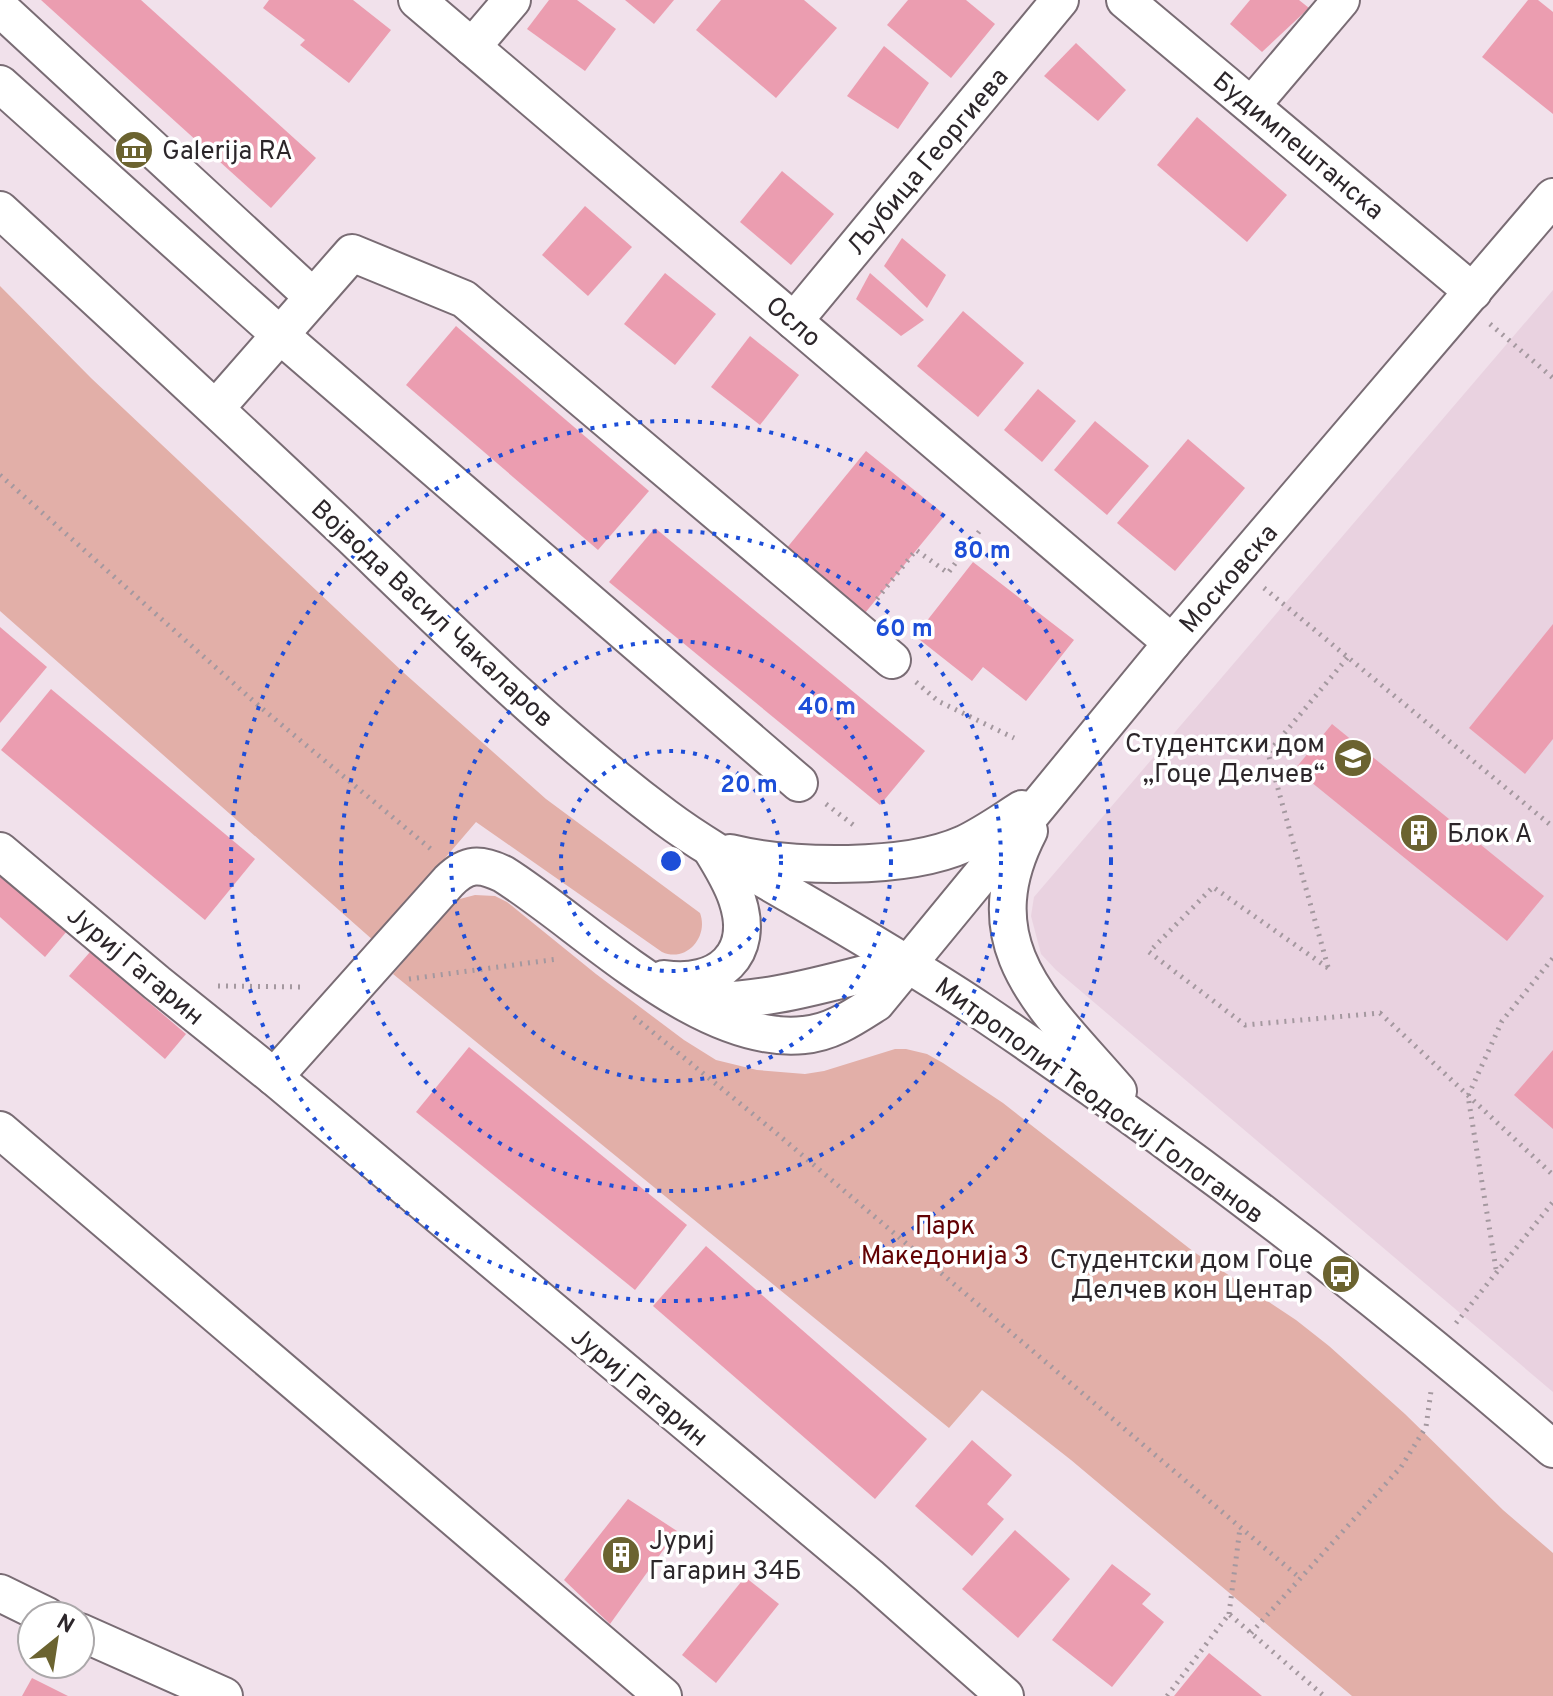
<svg xmlns="http://www.w3.org/2000/svg" width="1553" height="1696" font-family="Overpass,sans-serif">
<rect width="100%" height="100%" fill="#f1e1eb"/>
<path fill="#e9d2e0" d="M1553 290V1392L1056 970 1041 954 1031 916 1034 897Z"/>
<g fill="#e2afa8">
<path d="M0 286 91 378 404 673 546 799 700 913C709 937 686 963 662 952L476 822 374 941 0 611Z"/>
<path d="M475 895 495 896 507 902 596 974 684 1040 716 1060 757 1070 805 1074 824 1071 895 1049H906L927 1054 943 1063 1003 1103 1194 1252 1296 1320 1329 1346 1405 1414 1503 1510 1553 1553V1696H1352L1071 1460 982 1390 949 1428 393 974 456 900Z"/>
</g>
<g fill="#eb9db0">
<path d="M41 0H141L316 158 271 208Z"/>
<path d="M269 0H353L391 30 349 83 300 45 305 40 263 8Z"/>
<path d="M549 0H577L616 29 585 71 527 29Z"/>
<path d="M625 0H674L654 24Z"/>
<path d="M721 0H804L837 28 776 98 696 30Z"/>
<path d="M908 0H966L995 24 951 78 887 25Z"/>
<path d="M1250 0H1299L1309 8 1262 52 1230 24Z"/>
<path d="M1528 0H1538L1553 12V114L1482 57Z"/>
<path d="M1076 43 1126 90 1098 121 1044 76Z"/>
<path d="M884 46 929 83 898 129 847 96Z"/>
<path d="M1197 117 1287 195 1247 242 1157 165Z"/>
<path d="M782 171 834 214 791 265 740 222Z"/>
<path d="M585 206 632 247 588 296 542 255Z"/>
<path d="M902 238 946 275 927 308 884 266Z"/>
<path d="M665 273 716 314 675 365 624 324Z"/>
<path d="M870 273 924 320 901 336 856 299Z"/>
<path d="M963 311 1024 363 978 417 917 366Z"/>
<path d="M456 326 649 491 598 550 406 385Z"/>
<path d="M750 336 799 375 760 425 711 387Z"/>
<path d="M1038 389 1076 421 1042 462 1004 430Z"/>
<path d="M1095 421 1149 466 1107 515 1054 470Z"/>
<path d="M1188 439 1245 488 1175 571 1117 523Z"/>
<path d="M866 451 945 515 865 613 786 549Z"/>
<path d="M655 528 925 751 880 805 609 582Z"/>
<path d="M973 562 1074 640 1026 701 983 667 972 681 915 636Z"/>
<path d="M1553 624V739L1525 774 1469 728Z"/>
<path d="M0 627 47 667 0 723Z"/>
<path d="M51 689 255 859 205 920 1 750Z"/>
<path d="M1332 724 1544 896 1507 941 1295 769Z"/>
<path d="M0 873 67 931 45 957 0 917Z"/>
<path d="M90 952 186 1034 165 1059 69 976Z"/>
<path d="M469 1047 687 1225 635 1290 416 1112Z"/>
<path d="M1553 1050V1129L1514 1095Z"/>
<path d="M706 1246 927 1439 875 1499 653 1306Z"/>
<path d="M972 1440 1012 1475 987 1504 1004 1519 972 1556 915 1506Z"/>
<path d="M628 1499 677 1531 610 1624 564 1580Z"/>
<path d="M1015 1530 1070 1579 1018 1638 962 1589Z"/>
<path d="M1112 1564 1151 1594 1142 1604 1164 1622 1112 1687 1052 1640Z"/>
<path d="M745 1577 779 1604 716 1683 682 1655Z"/>
<path d="M1209 1653 1262 1696H1174Z"/>
<path d="M32 1678 68 1696H22Z"/>
</g>
<g fill="none" stroke-linecap="round" stroke-linejoin="round">
<g stroke="#796c74" stroke-width="40">
<g id="minor">
<path d="M417 0 1172 643"/>
<path d="M1125 0 1473 292"/>
<path d="M0 8 313 297"/>
<path d="M472 47 512 0"/>
<path d="M0 84 280 335 799 783"/>
<path d="M1252 105 1341 0"/>
<path d="M0 210C118 318 235 427 352 537 453 634 553 733 665 817 705 847 750 871 793 896 856 933 920 970 981 1011 1179 1145 1372 1292 1553 1449"/>
<path d="M794 321 1060 0"/>
<path d="M216 408 352 253 464 299 892 660"/>
<path d="M1029 831C969 947 1047 1008 1118 1091"/>
<path d="M0 851 157 983 274 1077 869 1576 1005 1696"/>
<path d="M730 853C792 868 906 870 964 844 985 834 1003 821 1022 809"/>
<path d="M664 979C718 987 756 955 737 899 731 881 721 865 711 849"/>
<path d="M689 999C758 1007 840 979 907 963"/>
<path d="M274 1077 449 881C467 863 480 863 503 874 586 926 701 1046 804 1035 831 1033 854 1017 876 1003L1172 643 1553 197"/>
<path d="M0 1130 663 1696"/>
<path d="M0 1593 47 1616"/>
<path d="M80 1632 224 1696"/>
</g>
</g>
<g stroke="#a4989f" stroke-width="5" stroke-dasharray="2 6" stroke-linecap="butt">
<path d="M1490 324 1553 378"/>
<path d="M0 475 259 706 432 850"/>
<path d="M1264 588 1553 827"/>
<path d="M877 599 916 550 948 573 981 529"/>
<path d="M916 682 938 701 1014 738"/>
<path d="M826 804 856 827"/>
<path d="M1328 967 1268 753 1348 657"/>
<path d="M1328 968 1213 887 1149 952 1245 1025 1380 1013 1553 1175"/>
<path d="M409 979 558 959"/>
<path d="M218 986 304 987"/>
<path d="M634 1017 775 1132 1300 1578"/>
<path d="M1496 1269 1468 1096 1502 1021 1553 958"/>
<path d="M1456 1323 1553 1202"/>
<path d="M1229 1614 1240 1528"/>
<path d="M1251 1633 1401 1467 1426 1427 1431 1391"/>
<path d="M1167 1696 1229 1614 1324 1696"/>
</g>
<use href="#minor" stroke="#fff" stroke-width="36"/>
</g>
<g fill="none" stroke="#1d4ed8" stroke-width="4" stroke-dasharray="4 8">
<circle cx="671" cy="861" r="110"/>
<circle cx="671" cy="861" r="220"/>
<circle cx="671" cy="861" r="330"/>
<circle cx="671" cy="861" r="440"/>
</g>
<defs>
<g id="museum-disc" transform="scale(2)"><circle r="9.5" fill="#6b6330" stroke="#fff"/><path d="M0-6L6-3V-2H-6V-3ZM-5-1h2V3h-2ZM-1-1h2V3h-2ZM3-1h2V3H3ZM-6 4H6V6H-6Z" fill="#fff"/></g>
<g id="university-disc" transform="scale(2)"><circle r="9.5" fill="#6b6330" stroke="#fff"/><path d="M0-5L7-2L0 1L-7-2ZM-4 1L0 2.5L4 1V4Q0 6-4 4Z" fill="#fff"/></g>
<g id="building-disc" transform="scale(2)"><circle r="9.5" fill="#6b6330" stroke="#fff"/><path d="M-4-6H4V6H1V3H-1V6H-4ZM-2.5-4.3h1.7v1.8h-1.7ZM.8-4.3h1.7v1.8H.8ZM-2.5-1h1.7V.8h-1.7ZM.8-1h1.7V.8H.8Z" fill="#fff"/></g>
<g id="bus-disc" transform="scale(2)"><circle r="9.5" fill="#6b6330" stroke="#fff"/><path d="M-5-6H5V4H4V6H2V4H-2V6H-4V4H-5ZM-3.5-4V0h7V-4ZM-3.5 1.2v1.5H-2V1.2ZM2 1.2v1.5H3.5V1.2Z" fill="#fff"/></g>
</defs>
<g fill-rule="evenodd">
<use href="#museum-disc" x="134" y="150"/>
<use href="#university-disc" x="1353" y="758"/>
<use href="#building-disc" x="1419" y="833"/>
<use href="#bus-disc" x="1341" y="1274"/>
<use href="#building-disc" x="621" y="1555"/>
</g>
<g text-anchor="middle" stroke-width="7" stroke-linejoin="round" paint-order="stroke">
<g font-size="26" fill="#2c262a" stroke="#fff">
<text transform="translate(1299 145) rotate(40)" y="9">Будимпештанска</text>
<text transform="translate(927 161) rotate(-50)" y="9">Љубица Георгиева</text>
<text transform="translate(794 321) rotate(40)" y="9">Осло</text>
<text transform="translate(1228 578) rotate(-49)" y="9">Московска</text>
<text transform="translate(433 613) rotate(43)" y="9">Војвода Васил Чакаларов</text>
<text transform="translate(136 965) rotate(40)" y="9">Јуриј Гагарин</text>
<text transform="translate(1100 1100) rotate(36)" y="9">Митрополит Теодосиј Гологанов</text>
<text transform="translate(640 1386) rotate(40)" y="9">Јуриј Гагарин</text>
</g>
<g font-size="26" fill="#2c262a" stroke="#fff" text-anchor="start">
<text x="162" y="159">Galerija RA</text>
<text x="1325" y="752" text-anchor="end">Студентски дом<tspan x="1325" dy="30">„Гоце Делчев“</tspan></text>
<text x="1447" y="842">Блок А</text>
<text x="1313" y="1268" text-anchor="end">Студентски дом Гоце<tspan x="1313" dy="30">Делчев кон Центар</tspan></text>
<text x="649" y="1549">Јуриј<tspan x="649" dy="30">Гагарин 34Б</tspan></text>
</g>
<g font-size="26" fill="#630305" stroke="#fff">
<text x="945" y="1234">Парк<tspan x="945" dy="30">Македонија 3</tspan></text>
</g>
</g>
<circle cx="671" cy="861" r="12" fill="#1d4ed8" stroke="#fff" stroke-width="4"/>
<g font-size="24" text-anchor="middle" font-weight="bold" fill="#1d4ed8" stroke="#fff" stroke-width="7" stroke-linejoin="round" paint-order="stroke">
<text x="982" y="558">80 m</text>
<text x="904" y="636">60 m</text>
<text x="827" y="714">40 m</text>
<text x="749" y="792">20 m</text>
</g>
<g transform="translate(56 1640) rotate(30)"><circle r="38" fill="#ffffff" stroke="#aba8aa" stroke-width="2"/>
<path d="M0-6L14 30L0 20L-14 30Z" fill="#6b6330"/>
<text y="-12" font-size="22" font-weight="bold" text-anchor="middle" fill="#2c262a">N</text>
</g>
</svg>
